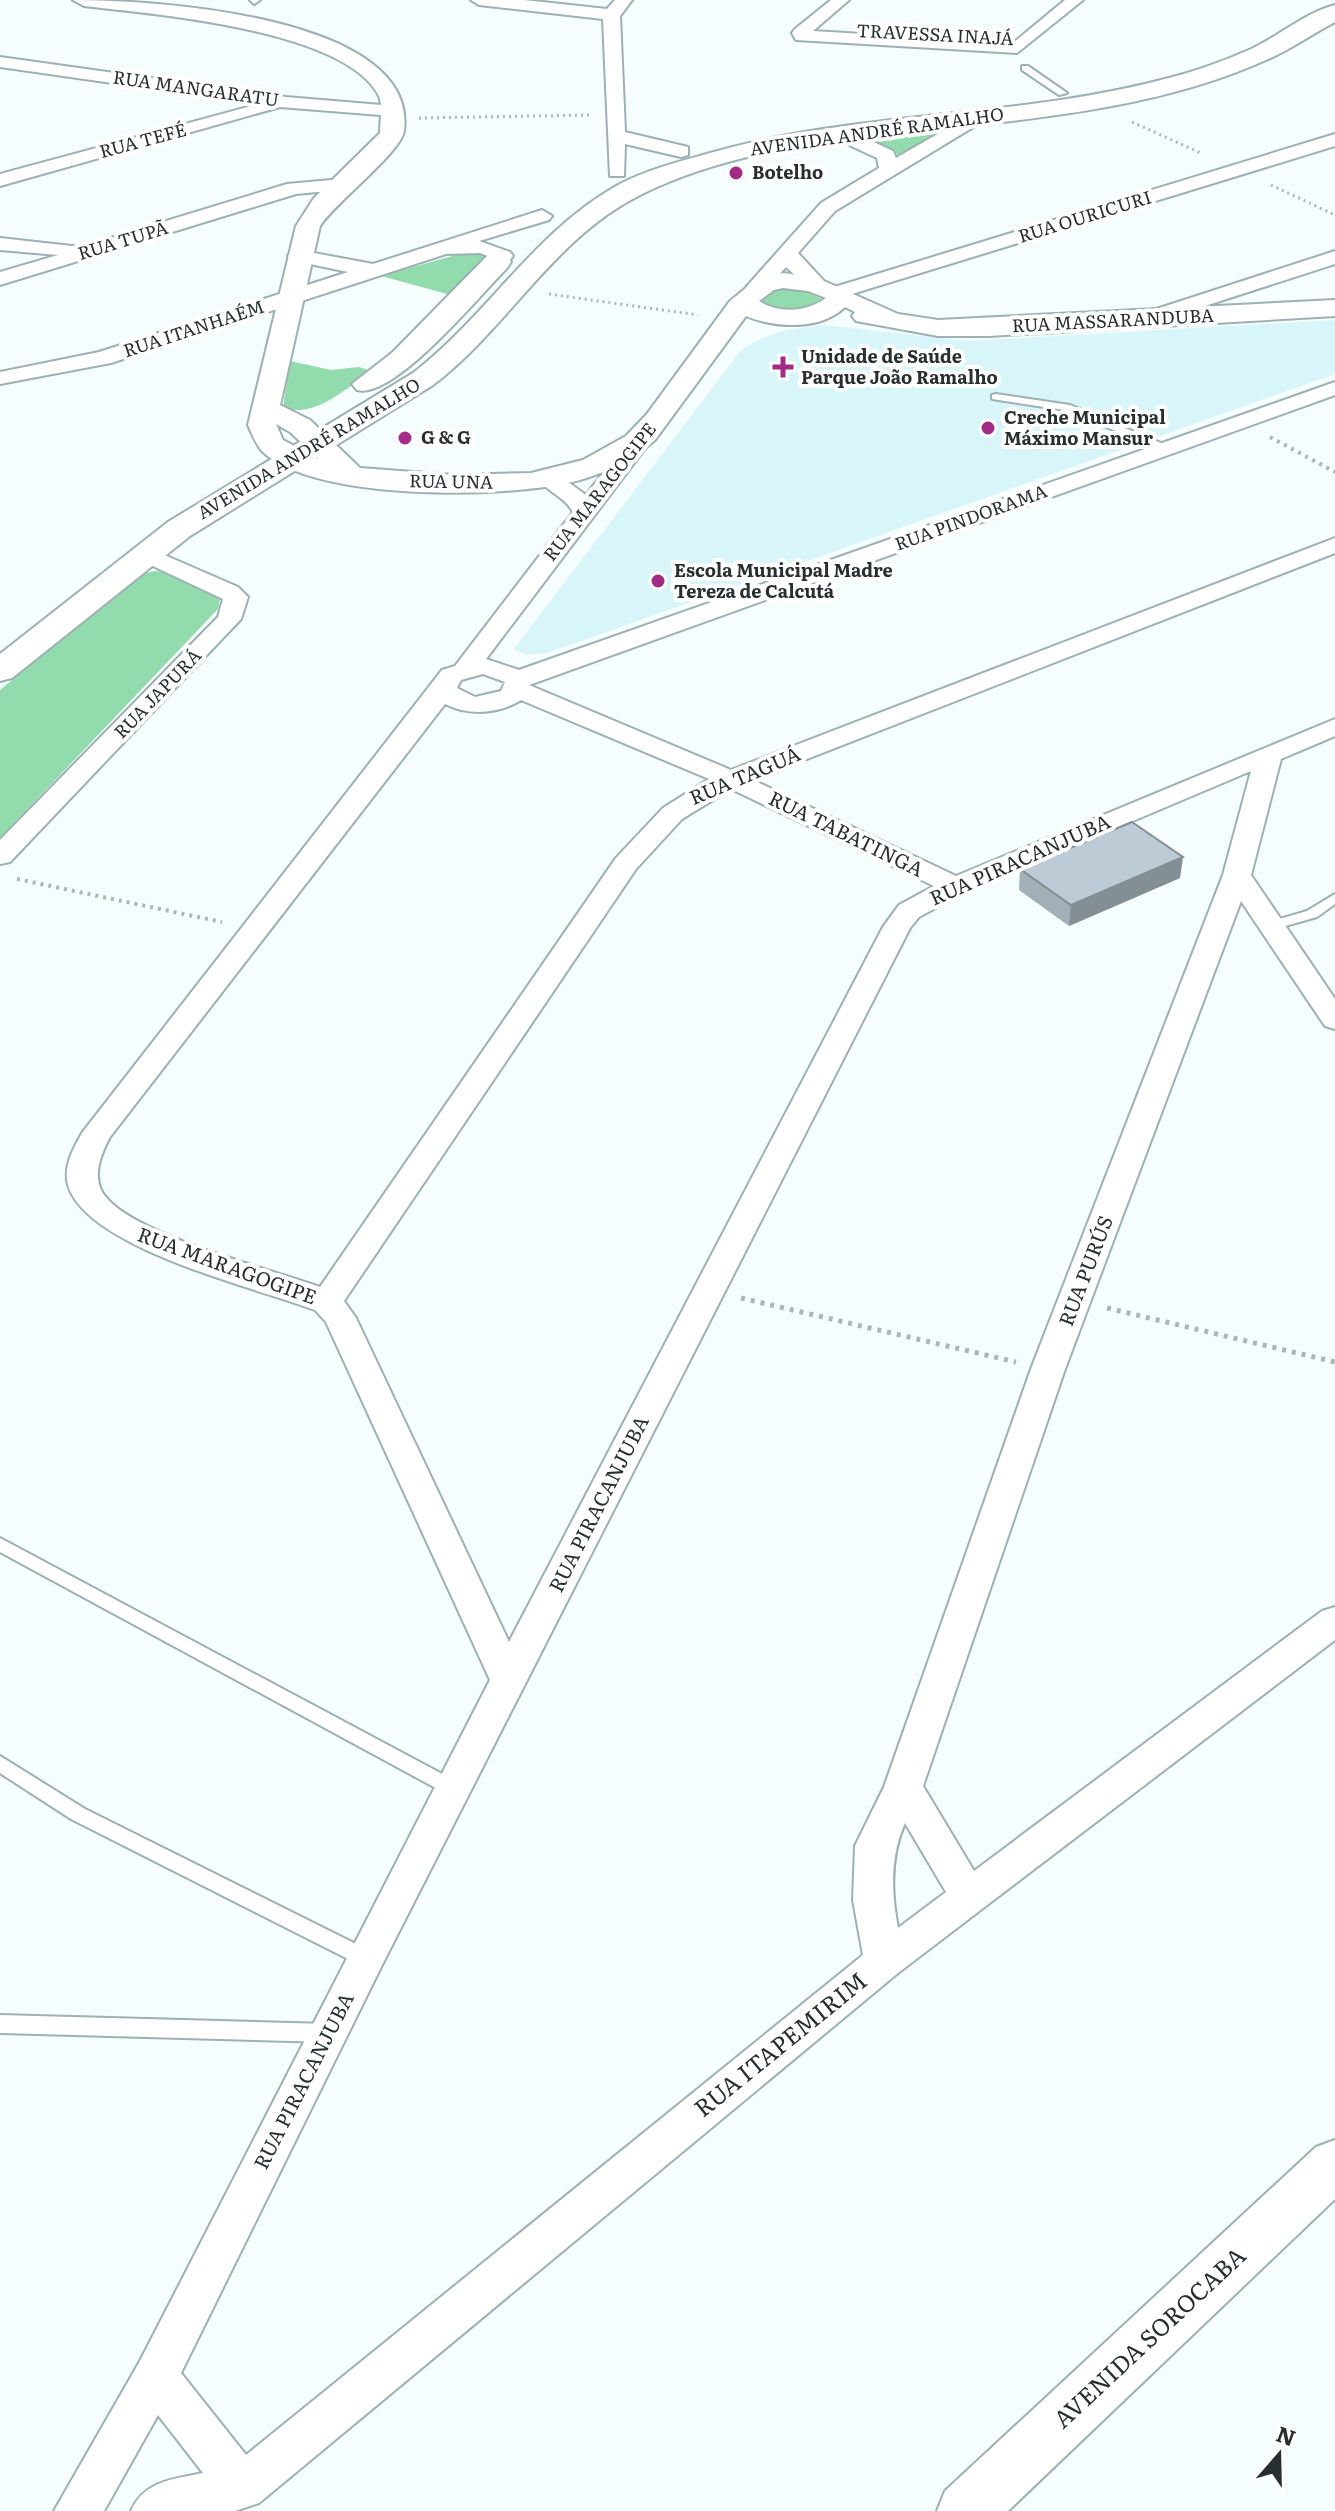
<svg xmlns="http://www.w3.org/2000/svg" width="1335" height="2511" font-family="Literata,serif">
<rect width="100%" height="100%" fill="#f5fdfe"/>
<path fill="#d8f5fa" d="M1335 320V374L547 653 527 655 514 649 742 349 760 339 782 331 823 325 968 341Z"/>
<g fill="#92dbac">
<path d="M944 129 899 155 869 138Z"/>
<path d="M474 250 486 257 451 295 381 276Z"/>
<path d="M786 287 802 289 826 301C810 313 776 311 759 304L769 291Z"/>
<path d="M290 361 331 370 359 367 372 371C347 387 314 420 283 407Z"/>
<path d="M155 571 167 572 215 594 220 598 218 609 0 838V690L141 574Z"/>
</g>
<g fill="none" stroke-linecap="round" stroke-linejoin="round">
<g stroke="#9db0b3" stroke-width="4">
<g id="service">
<path d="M250 0H260L254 4Z"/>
<path d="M1022 66H1028L1067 93 1059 95 1022 70Z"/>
<path d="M996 394 1070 405 1173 448 1163 450 1064 410 992 399V395Z"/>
<path d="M1335 894V904L1317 917 1271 930 1264 926 1266 923 1307 911Z"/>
<path d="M0 1538 459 1783 462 1788 459 1793 452 1796 445 1793 0 1552Z"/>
<path d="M0 1756 85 1809 372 1952 375 1958 372 1964 365 1966 358 1964 71 1819 0 1773Z"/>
<path d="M0 2015 328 2024 335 2027 338 2033 335 2039 328 2042 0 2033Z"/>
</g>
</g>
<g stroke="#9db0b3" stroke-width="4">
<g id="minor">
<path d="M471 0H524L607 9 615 0H632L620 16 625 132 688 147V155L681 157 625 144 624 176H610L603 19 479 5Z"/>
<path d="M831 0H849L813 31 1013 43 1065 0H1083L1017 53 796 40 792 33 795 29Z"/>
<path d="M0 57 286 97 393 106 402 111 393 116 280 107 0 186V174L259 104 0 67Z"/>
<path d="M974 113 980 115V123L835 211 798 253 823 280 826 284 823 288H809L786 267 762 293H748L745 289 748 285 821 203 879 168 877 158 836 139V131H850L893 151 896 158Z"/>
<path d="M1335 134V146L842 297 835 299 825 293 828 289Z"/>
<path d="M342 179 349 181 352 185 349 189 296 194 0 285V272L58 255 0 250V238L81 247 287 184Z"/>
<path d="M542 210 552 216 549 220 479 241 510 252 513 256 510 260 503 262 480 253 446 254 111 363 0 384V372L99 352 348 272 291 260 288 256 291 252 298 250 373 264Z"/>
<path d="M1335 251V264L1152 323 1145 325 1135 319 1138 315Z"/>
<path d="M1335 382V395L529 685 731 770 1335 538V553L753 780 956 876 1335 719V736L1281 759 1251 875 1335 999V1029L1325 1026 1241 901 1065 1369 923 1786 974 1871 1322 1611 1335 1607V1640L898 1973 259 2503 235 2511H131C144 2481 173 2479 203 2473L158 2415 104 2511H54L140 2361 490 1680 326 1322 315 1310C257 1288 86 1248 68 1185 63 1167 73 1149 82 1133L442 670 455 666 573 512C564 496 549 493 538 479L541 474H557L586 495 637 429 645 427 656 434 486 659 519 670ZM483 674 505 682 501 691 475 697 457 688 461 680ZM521 700 709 779 663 808 616 858 320 1287C274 1270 122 1233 101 1190 93 1172 102 1152 110 1137L445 704C468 716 499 714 521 700ZM1251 771 1223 875 1031 1369 884 1787 855 1846 853 1900 863 1955 246 2455 181 2373 382 1965 910 928 919 917 965 892ZM731 789 934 886 899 905 883 927 509 1642 356 1318 344 1301 636 869 682 819ZM905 1823 946 1892 898 1928C891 1892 890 1856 905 1823Z"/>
<path d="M146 547 238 587 248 597 241 619 10 862 0 864V840L218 617 223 599 138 559 134 554Z"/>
</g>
</g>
<g stroke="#9db0b3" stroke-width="4">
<g id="tertiary">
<path d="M73 0C151 0 419 15 404 131 401 152 336 202 320 226L280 405 310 420 360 468 454 475 531 473 583 460 626 436 647 414 730 301 757 279 783 273 815 277 898 314 938 320 1335 300V316L989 336H938L856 321 852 316 855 312 845 307C820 331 775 328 746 316L655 440C633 459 608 472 580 480 512 499 316 502 263 452 256 445 252 434 248 425L296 226 314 198 380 133C380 123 383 105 379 96 345 29 153 14 84 6ZM783 288 808 291 826 298C807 312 779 314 759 301L774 290ZM276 424 290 432 319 459 283 440Z"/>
<path d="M1335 2140V2199L1008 2511H937L945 2491 1316 2147Z"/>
</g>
</g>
<g stroke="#9db0b3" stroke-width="4">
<g id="secondary">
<path d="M1335 5V22C1312 34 1290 50 1266 60 1184 97 1091 112 1002 122 883 137 751 140 642 194 554 237 509 327 433 385L190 536 12 678 0 681V654L168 522 413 373C487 316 534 232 618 185 644 171 674 163 703 155 855 110 1017 119 1169 78 1196 71 1224 61 1249 50 1278 37 1304 13 1335 5Z"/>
<path d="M497 254 507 256 511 262 507 268C479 296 394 400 357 390L352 384 393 352 487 256Z"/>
</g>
</g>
<g stroke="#aeb5b6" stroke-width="3" stroke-dasharray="2 4" stroke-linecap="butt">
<path d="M419 118 589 115"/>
<path d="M1132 122 1203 154"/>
<path d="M1271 185 1335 215"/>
<path d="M549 294 698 315"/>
</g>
<g stroke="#aeb5b6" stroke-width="4" stroke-dasharray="3 5" stroke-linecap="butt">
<path d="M1270 437 1335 472"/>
<path d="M17 879 222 922"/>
</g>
<g stroke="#aeb5b6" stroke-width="5" stroke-dasharray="4 6" stroke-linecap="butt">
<path d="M741 1298 1016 1362"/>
<path d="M1107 1308 1335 1362"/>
</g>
<use href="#service" fill="#fff" fill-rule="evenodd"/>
<use href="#minor" fill="#fff" fill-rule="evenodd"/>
<use href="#tertiary" fill="#fff" fill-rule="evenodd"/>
<use href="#secondary" fill="#fff" fill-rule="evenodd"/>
</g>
<path fill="#a2afb7" d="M1020 869 1180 878 1069 926 1019 890Z"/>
<path fill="#848e95" d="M1183 857 1180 878 1069 926 1071 905Z"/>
<path fill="#bccbd5" stroke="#848e95" stroke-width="2" d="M1132 822 1183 857 1071 905 1020 869Z"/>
<g fill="#a22b83" stroke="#fff" stroke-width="3">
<circle cx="736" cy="173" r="8"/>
<path d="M779 355h8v8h8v8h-8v8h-8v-8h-8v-8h8z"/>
<circle cx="988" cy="428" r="8"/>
<circle cx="405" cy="438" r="8"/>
<circle cx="658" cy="581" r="8"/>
</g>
<g text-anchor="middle" stroke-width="8" stroke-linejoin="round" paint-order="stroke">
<g font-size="18" fill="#282f30" stroke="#fff">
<text transform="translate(935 35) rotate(3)" y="6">TRAVESSA INAJÁ</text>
<text transform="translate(196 89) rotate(8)" y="6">RUA MANGARATU</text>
<text transform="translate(877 132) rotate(-8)" y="6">AVENIDA ANDRÉ RAMALHO</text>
<text transform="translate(143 141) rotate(-15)" y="6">RUA TEFÉ</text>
<text transform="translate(1085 217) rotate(-17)" y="6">RUA OURICURI</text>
<text transform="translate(123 241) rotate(-17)" y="6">RUA TUPÃ</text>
<text transform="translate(1113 321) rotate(-3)" y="6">RUA MASSARANDUBA</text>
<text transform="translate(194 329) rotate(-18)" y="6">RUA ITANHAÉM</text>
<text transform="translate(309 449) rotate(-31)" y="6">AVENIDA ANDRÉ RAMALHO</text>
<text transform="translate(451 482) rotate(1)" y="6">RUA UNA</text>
<text transform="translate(600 492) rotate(-52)" y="6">RUA MARAGOGIPE</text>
<text transform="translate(971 518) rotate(-20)" y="6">RUA PINDORAMA</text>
<text transform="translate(158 694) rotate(-46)" y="6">RUA JAPURÁ</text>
</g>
<g font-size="18" font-weight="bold" fill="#282f30" stroke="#fff" text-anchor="start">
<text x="752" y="179">Botelho</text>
<text x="801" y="363">Unidade de Saúde<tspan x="801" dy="21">Parque João Ramalho</tspan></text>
<text x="1004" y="424">Creche Municipal<tspan x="1004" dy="21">Máximo Mansur</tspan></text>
<text x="421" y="444">G &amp; G</text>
<text x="674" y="577">Escola Municipal Madre<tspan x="674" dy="21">Tereza de Calcutá</tspan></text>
</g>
<g font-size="20" fill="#282f30" stroke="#fff">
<text transform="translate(745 776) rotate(-23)" y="7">RUA TAGUÁ</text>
<text transform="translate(846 834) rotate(26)" y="7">RUA TABATINGA</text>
<text transform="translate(1020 860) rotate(-24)" y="7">RUA PIRACANJUBA</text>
<text transform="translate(227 1266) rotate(20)" y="7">RUA MARAGOGIPE</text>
<text transform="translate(1086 1271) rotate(-69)" y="7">RUA PURÚS</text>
<text transform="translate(599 1504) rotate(-63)" y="7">RUA PIRACANJUBA</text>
<text transform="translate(304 2081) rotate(-63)" y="7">RUA PIRACANJUBA</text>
</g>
<g font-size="24" fill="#282f30" stroke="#fff">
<text transform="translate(781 2045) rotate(-39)" y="8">RUA ITAPEMIRIM</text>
<text transform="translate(1150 2338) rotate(-43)" y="8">AVENIDA SOROCABA</text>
</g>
</g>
<g transform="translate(1279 2455) rotate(20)" stroke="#ffffff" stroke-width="6" paint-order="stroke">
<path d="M0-6L14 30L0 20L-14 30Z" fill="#282f30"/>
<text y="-12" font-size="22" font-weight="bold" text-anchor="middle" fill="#282f30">N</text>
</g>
</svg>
